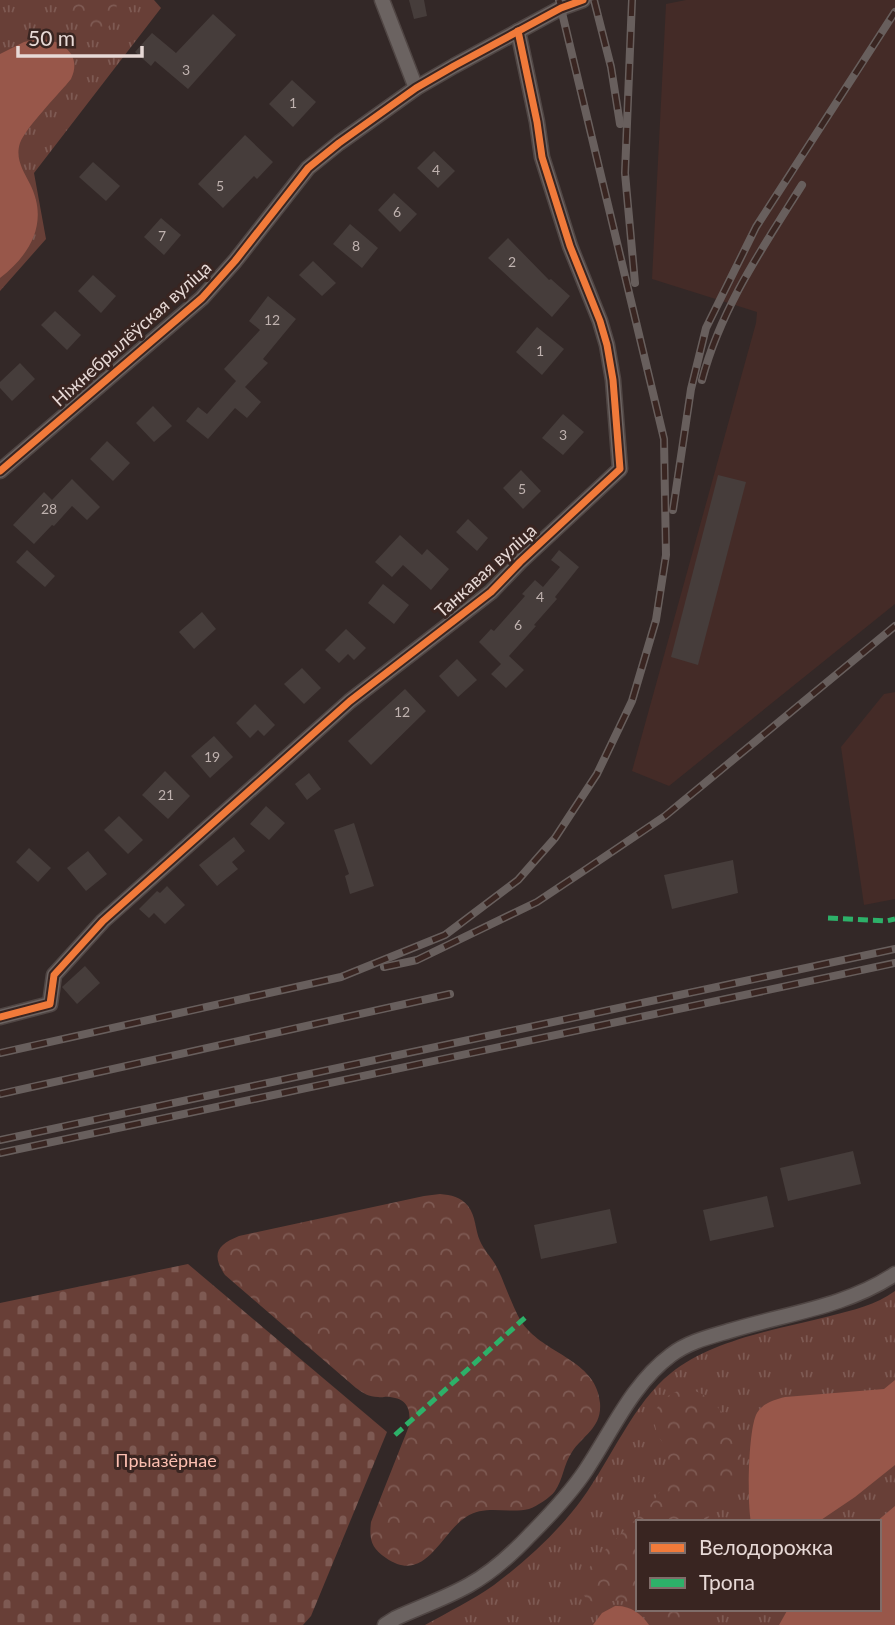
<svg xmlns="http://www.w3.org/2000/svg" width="895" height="1625" font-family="Lato,sans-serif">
<defs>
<pattern id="grass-tufts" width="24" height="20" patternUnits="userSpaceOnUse" patternTransform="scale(1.75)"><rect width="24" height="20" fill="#683f37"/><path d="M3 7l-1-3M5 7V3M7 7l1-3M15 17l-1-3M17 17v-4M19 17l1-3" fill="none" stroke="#7e5a53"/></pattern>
<pattern id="forest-crowns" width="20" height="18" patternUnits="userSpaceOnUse" patternTransform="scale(1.75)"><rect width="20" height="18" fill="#683f37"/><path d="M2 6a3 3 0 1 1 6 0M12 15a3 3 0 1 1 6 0" fill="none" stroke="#7e5a53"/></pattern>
<pattern id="cemetery-stones" width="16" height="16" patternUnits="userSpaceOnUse" patternTransform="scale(1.75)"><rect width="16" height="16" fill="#683f37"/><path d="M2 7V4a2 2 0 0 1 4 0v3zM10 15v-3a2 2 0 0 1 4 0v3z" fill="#7e5a53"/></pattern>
</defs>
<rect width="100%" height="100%" fill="#332827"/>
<g fill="#442b27">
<path d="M686 0H895V604L669 786 632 771 756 323 757 312 652 279 666 4Z"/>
<path d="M895 692V899L864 905 841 747 884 694Z"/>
</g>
<g fill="url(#grass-tufts)" fill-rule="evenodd">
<path d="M0 0H154L161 8 34 173 46 239 0 291Z"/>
<path d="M895 1291V1625H425C448 1612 473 1600 494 1585 526 1561 558 1532 582 1499 610 1461 634 1402 671 1373 713 1339 779 1329 830 1316 853 1310 876 1305 895 1291ZM638 1522H879V1609H638Z"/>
</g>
<g fill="url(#forest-crowns)">
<path d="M65 0H117C117 15 109 39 88 31 76 26 70 11 65 0Z"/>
<path d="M440 1194C451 1195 461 1197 468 1206 476 1216 475 1230 480 1241 484 1250 490 1256 495 1264 501 1274 505 1287 510 1298 515 1309 519 1321 528 1330 551 1355 597 1363 600 1403 602 1428 583 1435 572 1452 564 1463 563 1480 555 1491 550 1498 537 1506 529 1509 508 1514 485 1504 466 1517 440 1534 425 1585 386 1558 371 1548 369 1539 371 1522L409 1426C411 1410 408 1399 390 1397 384 1396 384 1398 378 1397 369 1397 363 1393 356 1388L225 1275C211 1254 217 1245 239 1236L424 1196Z"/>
<path d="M681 1390C689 1390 695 1390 702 1394 725 1408 748 1445 740 1473 734 1492 715 1505 706 1522H638V1607C633 1605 627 1601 622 1601 614 1599 606 1603 599 1603 586 1603 578 1592 582 1579 585 1572 591 1566 595 1560L652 1503 667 1482 670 1469 668 1457 665 1446 657 1434 653 1416C659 1402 667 1394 681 1390Z"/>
<path d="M641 1609H694L691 1617 683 1625H657Z"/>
</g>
<path fill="url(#cemetery-stones)" d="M188 1264 387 1432 311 1616 303 1625H0V1303Z"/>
<g fill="#98574a">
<path d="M37 39C61 39 83 54 71 79 59 94 26 127 20 143 15 159 23 170 30 184 49 222 31 254 0 278V54L24 42Z"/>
<path d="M895 1380V1465L855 1497 818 1522H751C747 1504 748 1428 757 1413 763 1403 774 1400 785 1397L884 1389Z"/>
<path d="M895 1506V1625H779L788 1609H879V1522H876Z"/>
<path d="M615 1606C629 1605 641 1613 649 1625H593L602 1613Z"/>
</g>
<g fill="#463d3b">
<path d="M409 0H424L427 16 414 19Z"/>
<path d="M213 14 236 35 188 89 155 61 151 66 135 52 152 33 176 53Z"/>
<path d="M292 80 316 102 293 127 269 104Z"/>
<path d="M245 135 273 162 257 179 254 176 223 208 198 184Z"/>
<path d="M434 151 455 171 438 188 417 168Z"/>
<path d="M93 162 120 186 106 201 79 177Z"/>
<path d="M394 193 417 214 400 232 378 210Z"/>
<path d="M161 218 181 235 164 255 144 237Z"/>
<path d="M350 224 378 248 362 268 333 244Z"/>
<path d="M508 238 549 280 551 279 570 296 552 317 488 258Z"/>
<path d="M313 261 336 283 322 296 299 275Z"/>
<path d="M93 275 116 296 101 313 78 291Z"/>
<path d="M268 296 296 319 263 359 268 363 245 387 261 402 247 418 235 408 208 439 186 421 198 407 207 414 236 381 224 369 260 330 249 321Z"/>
<path d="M55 311 81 335 67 350 41 325Z"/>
<path d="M537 327 564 349 542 375 516 352Z"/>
<path d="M20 363 35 379 12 401 0 388V382Z"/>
<path d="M153 406 172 426 154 442 136 423Z"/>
<path d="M563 414 584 432 563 455 542 438Z"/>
<path d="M107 441 130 463 113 481 90 459Z"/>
<path d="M521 470 541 491 523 509 503 488Z"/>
<path d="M718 475 746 482 698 665 671 657Z"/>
<path d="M72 479 100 507 87 520 72 506 54 526 52 525 34 544 13 525 44 492 52 500Z"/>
<path d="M468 519 488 538 477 551 456 532Z"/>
<path d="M400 535 422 555 427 549 449 569 431 590 403 565 392 577 375 562Z"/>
<path d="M27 550 55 576 45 587 16 562Z"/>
<path d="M559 550 579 567 555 597 557 599 534 625 536 626 509 656 524 670 506 688 491 674 501 664 479 642 491 629 494 631 525 596 522 594 535 580 543 587 560 567 551 560Z"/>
<path d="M383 584 409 605 394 624 368 603Z"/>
<path d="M202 612 216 629 194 649 179 632Z"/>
<path d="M346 629 366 648 354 660 348 654 339 663 325 650Z"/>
<path d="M457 659 477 680 458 697 439 676Z"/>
<path d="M302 668 321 688 304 704 284 684Z"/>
<path d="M405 689 426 711 371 765 348 741Z"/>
<path d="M255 704 275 725 264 736 258 730 250 738 236 723Z"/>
<path d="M214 736 233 757 210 778 191 756Z"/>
<path d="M165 771 190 796 168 819 142 795Z"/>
<path d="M309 773 321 789 307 800 295 784Z"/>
<path d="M266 806 285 823 269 840 250 824Z"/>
<path d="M119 816 143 840 128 854 104 830Z"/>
<path d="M354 823 374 886 350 894 345 876 349 874 334 830Z"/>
<path d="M234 837 245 851 232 862 238 869 217 886 199 865Z"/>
<path d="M29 848 51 868 38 882 16 862Z"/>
<path d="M88 851 107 874 86 891 67 868Z"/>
<path d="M733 860 738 893 672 909 664 875Z"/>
<path d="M167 886 185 905 165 924 154 913 149 918 139 909 157 891 160 893Z"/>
<path d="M85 966 100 983 77 1004 62 987Z"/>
<path d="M853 1151 861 1184 788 1201 780 1168Z"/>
<path d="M767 1196 774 1227 710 1241 703 1210Z"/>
<path d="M610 1209 617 1243 541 1259 534 1225Z"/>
</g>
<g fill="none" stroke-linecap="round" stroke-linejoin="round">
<g stroke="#504644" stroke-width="17">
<g id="minor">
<path d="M382 0 416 88"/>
<path d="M0 471 202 298 235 261 308 168 339 143 416 88 454 66 561 8 583 0"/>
<path d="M0 1017 50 1004 54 975 103 921 350 701 491 592 520 562 620 469 613 380 607 345 600 321 570 246 542 157 537 122 518 31"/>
<path d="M385 1625 396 1618C420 1607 446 1598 469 1585 493 1572 512 1554 530 1535 551 1514 570 1494 586 1470 612 1431 632 1384 671 1355 688 1342 709 1337 729 1331 784 1314 846 1307 895 1274"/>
</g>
</g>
<use href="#minor" stroke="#6b6361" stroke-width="14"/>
<g stroke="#685f5d" stroke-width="8">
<g id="rail">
<path d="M594 0 611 67 620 124"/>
<path d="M632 0 625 173 635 283"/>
<path d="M702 380C721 308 763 247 802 185"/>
<path d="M673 510 691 389 706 328 756 227 895 12"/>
<path d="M384 967 417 960 537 902 585 870 665 816 895 626"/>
<path d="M0 1053 341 977 445 935 518 880 555 838 597 774 632 701 656 620 666 555 664 439 559 0"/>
<path d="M0 1094 450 994"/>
<path d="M0 1140 895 949"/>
<path d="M0 1153 895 963"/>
</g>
</g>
<use href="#rail" stroke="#392521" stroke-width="5" stroke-dasharray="16" stroke-linecap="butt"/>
<g stroke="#2db169" stroke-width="5" stroke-dasharray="10 5" stroke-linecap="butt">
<path d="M828 918 886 921 895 919"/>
<path d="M395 1435 528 1315"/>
</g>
<g stroke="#392521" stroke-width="11">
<g id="cycleway">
<path d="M0 471 202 298 235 261 308 168 339 143 416 88 454 66 561 8 583 0"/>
<path d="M0 1017 50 1004 54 975 103 921 350 701 491 592 520 562 620 469 613 380 607 345 600 321 570 246 542 157 537 122 518 31"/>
</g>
</g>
<use href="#cycleway" stroke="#f17a3a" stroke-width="7"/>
</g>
<g text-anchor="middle" stroke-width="6" stroke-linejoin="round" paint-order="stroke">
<g font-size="14" fill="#bfb2af">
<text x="186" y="75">3</text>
<text x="293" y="108">1</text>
<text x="436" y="175">4</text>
<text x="220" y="191">5</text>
<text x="397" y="217">6</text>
<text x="162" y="241">7</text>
<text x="356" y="251">8</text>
<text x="512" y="267">2</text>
<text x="272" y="325">12</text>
<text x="540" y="356">1</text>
<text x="563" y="440">3</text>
<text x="522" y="494">5</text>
<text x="49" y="514">28</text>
<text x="540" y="602">4</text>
<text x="518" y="630">6</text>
<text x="402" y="717">12</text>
<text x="212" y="762">19</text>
<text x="166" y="800">21</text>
</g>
<g font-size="18" fill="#e7d9d6" stroke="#392521">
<text transform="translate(132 334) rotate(-42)" y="6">Ніжнебрылёўская вуліца</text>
<text transform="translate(486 571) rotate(-42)" y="6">Танкавая вуліца</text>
</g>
<g font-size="18" fill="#fdbfb1" stroke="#392521">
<text x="166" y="1467">Прыазёрнае</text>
</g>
</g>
<rect x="636" y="1520" width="245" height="91" fill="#392521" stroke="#7f6d69" stroke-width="2"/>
<rect x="650" y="1543" width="35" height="10" fill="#f17a3a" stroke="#7f6d69" stroke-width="2"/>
<text x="699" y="1555" font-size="21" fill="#e7d9d6">Велодорожка</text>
<rect x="650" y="1578" width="35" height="10" fill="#2db169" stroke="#7f6d69" stroke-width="2"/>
<text x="699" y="1590" font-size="21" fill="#e7d9d6">Тропа</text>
<path d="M18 46v10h124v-10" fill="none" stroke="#e7d9d6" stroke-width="3.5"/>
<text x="28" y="46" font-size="21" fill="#e7d9d6" stroke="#392521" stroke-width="5" paint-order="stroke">50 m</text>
</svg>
